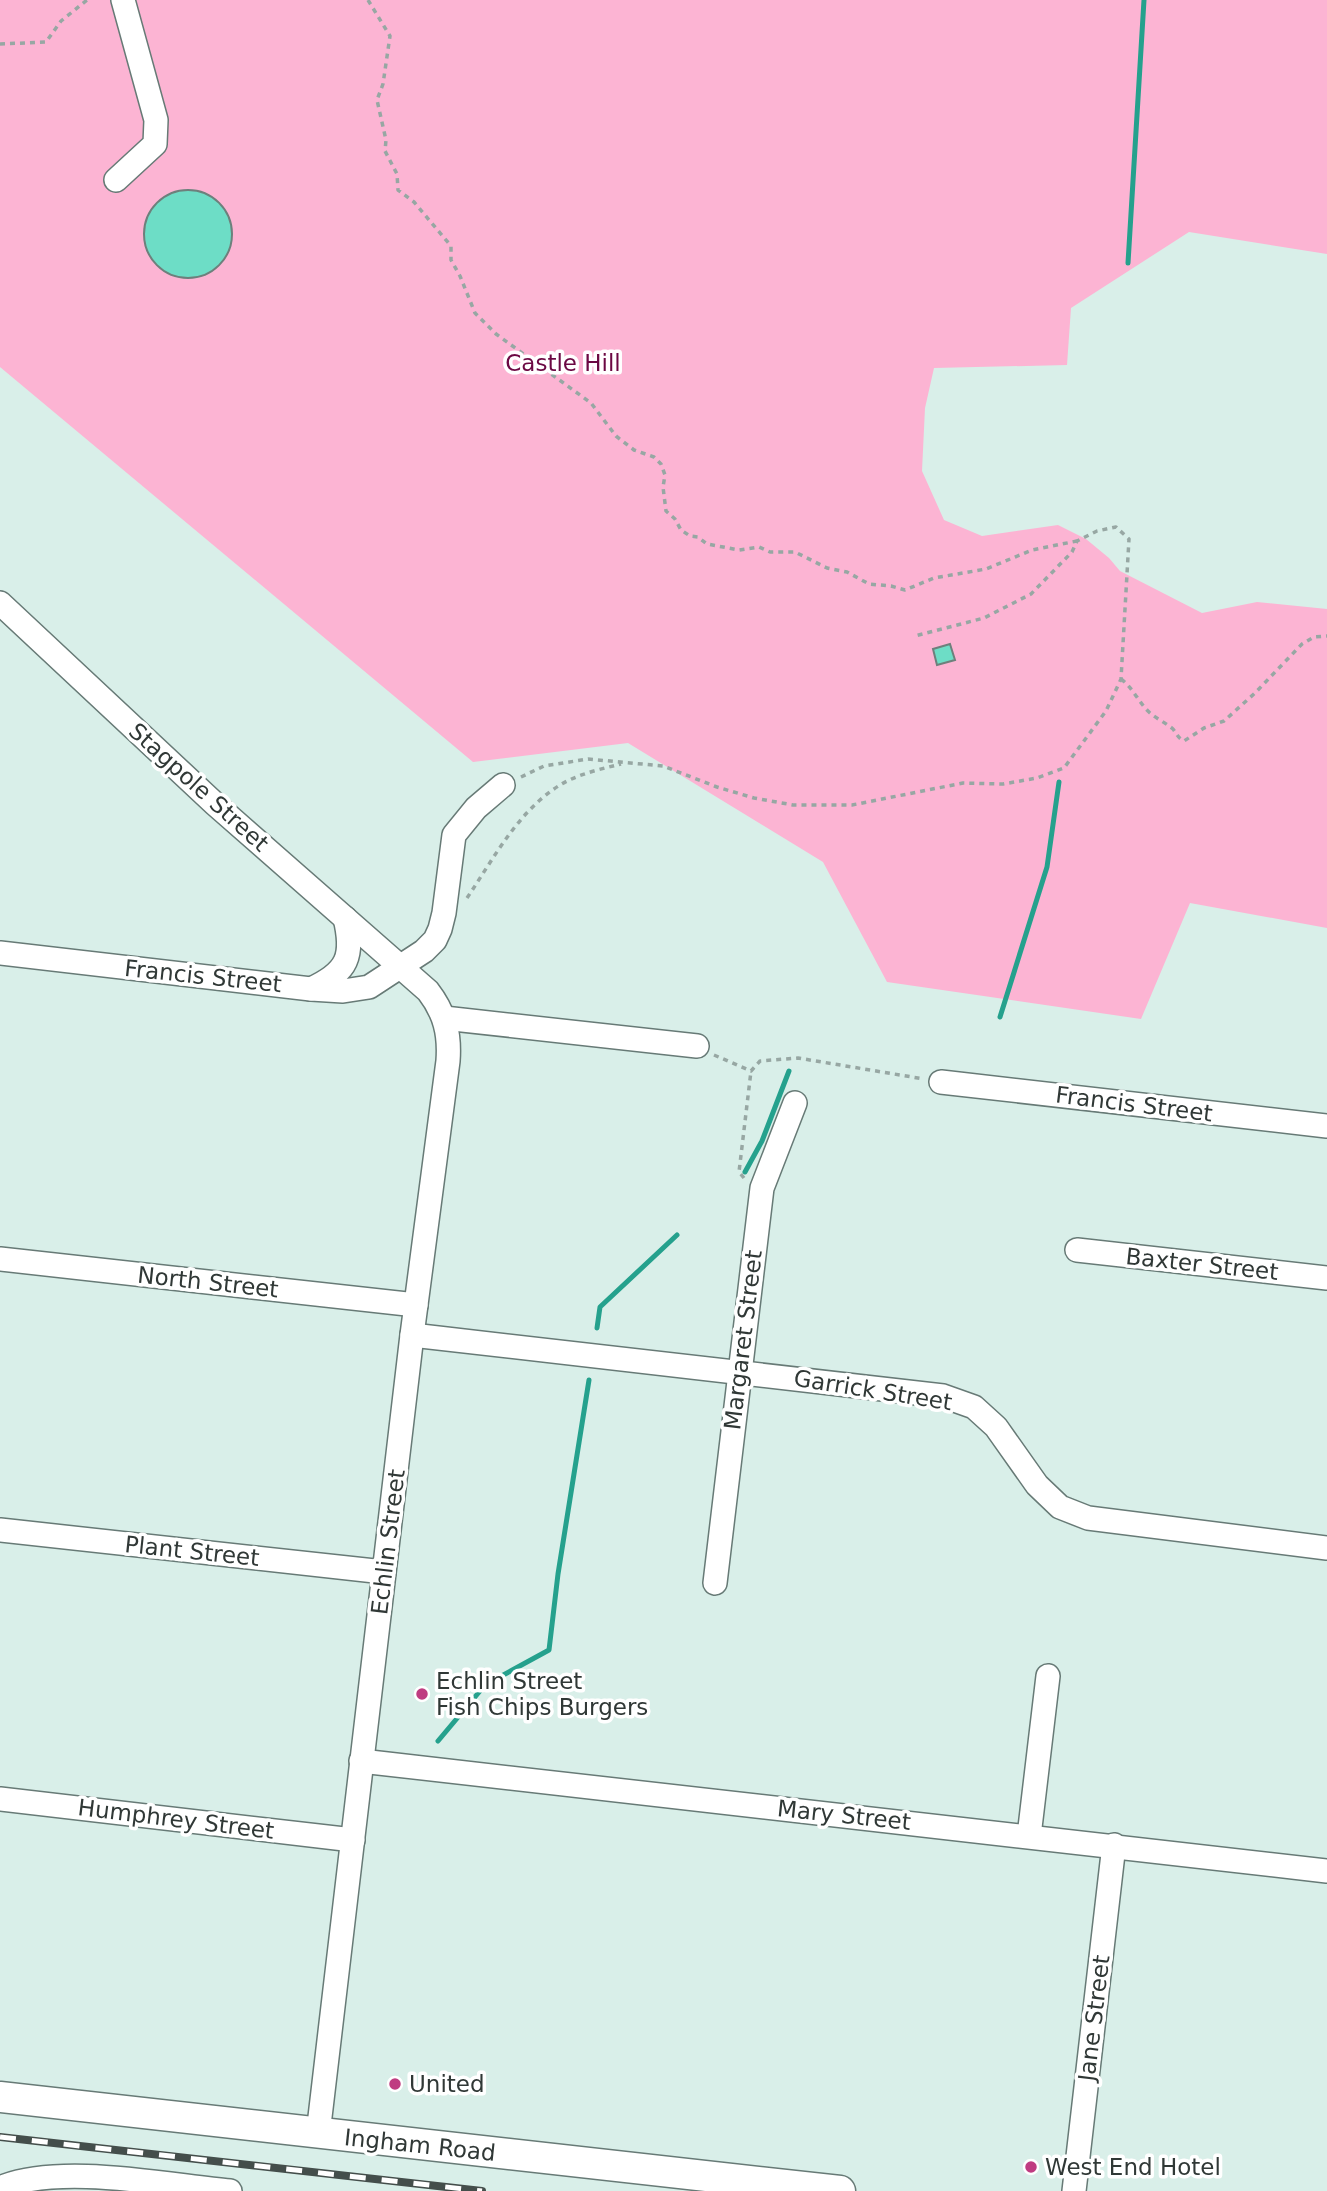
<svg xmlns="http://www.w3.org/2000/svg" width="1327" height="2191" font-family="'DejaVu Sans',sans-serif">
<rect width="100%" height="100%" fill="#d9efe9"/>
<path fill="#fcb4d3" d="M0 0H1327V254L1189 232 1071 308 1067 365 934 368 925 408 922 471 944 520 982 536 1058 525 1086 539 1109 558 1120 571 1202 613 1257 602 1327 609V928L1190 903 1141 1019 887 982 823 862 628 743 473 762 0 367Z"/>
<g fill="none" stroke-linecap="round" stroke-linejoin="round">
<g stroke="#25a18d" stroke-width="5">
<path d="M1128 263 1144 0"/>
<path d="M1000 1017 1047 867 1059 782"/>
<path d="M745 1172 762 1141 789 1071"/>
<path d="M597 1328 600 1307 677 1235"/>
<path d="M438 1741 485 1685 549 1650 558 1574 589 1380"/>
</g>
</g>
<g fill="#6dddc6" stroke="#6d807c" stroke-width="2">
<circle cx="188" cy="234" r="44"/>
<path d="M950 644 955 660 937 665 933 649Z"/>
</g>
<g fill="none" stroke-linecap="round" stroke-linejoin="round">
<g stroke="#677a76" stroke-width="26">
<g id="minor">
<path d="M116 180 155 144 156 120 123 0"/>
<path d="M0 603 215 804 428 991C445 1013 450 1034 448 1061L412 1335 318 2134"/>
<path d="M0 953 311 989 343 991 369 987 424 951 435 940 440 929 444 913 454 835 476 808 503 785"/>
<path d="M311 989C348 972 354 956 345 918"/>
<path d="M444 1018 697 1046"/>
<path d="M941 1082 1327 1126"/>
<path d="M1077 1250 1327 1278"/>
<path d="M0 1259 416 1305"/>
<path d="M412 1335 943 1396 974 1407 996 1427 1037 1485 1060 1507 1088 1518 1327 1548"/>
<path d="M0 1530 384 1572"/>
<path d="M715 1583 762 1188 795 1103"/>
<path d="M361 1761 1327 1871"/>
<path d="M0 1799 353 1840"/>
<path d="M1029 1836 1048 1676"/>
<path d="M0 2188C58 2163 166 2185 230 2191"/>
<path d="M1074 2191 1114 1845"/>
</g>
</g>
<g stroke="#677a76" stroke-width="33">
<path id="major" d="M0 2097 840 2191"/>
</g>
<g stroke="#97a7a3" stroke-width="3.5" stroke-dasharray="5 5" stroke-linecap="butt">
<path d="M368 0 390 36 383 84 377 100 386 140 385 151 397 174 398 190 414 202 451 246V260L460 276 475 313 496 334 591 403 616 436 634 450 654 457 661 464 665 475 663 487 666 511 675 519 681 530 690 536 698 537 707 544 739 550 759 547 770 552H795L827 568 847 572 869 584 891 586 905 590 934 578 986 569 1032 550 1077 541"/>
<path d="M0 44 46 42 61 21 87 0"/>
<path d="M1121 679C1134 689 1138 702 1150 713 1157 719 1166 723 1173 729 1177 734 1178 738 1184 741L1204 728 1224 721 1255 693 1302 644 1314 637 1327 636"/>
<path d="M521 777 544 766 588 759 663 766 717 787 754 798 793 805H852L963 783 1003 784 1037 778 1064 768 1106 711 1121 679 1129 539 1116 527 1097 531 1077 541 1072 552 1031 594 984 618 915 636"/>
<path d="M467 898C494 858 518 811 560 785 578 774 601 769 621 764"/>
<path d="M714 1055 751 1071 760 1061 798 1058 924 1079"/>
<path d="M744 1178 739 1172 751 1071"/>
</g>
<use href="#minor" stroke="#fff" stroke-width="23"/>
<use href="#major" stroke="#fff" stroke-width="30"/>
<g stroke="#444e4b" stroke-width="8">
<path id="rail" d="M0 2137 482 2191"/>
</g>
<use href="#rail" stroke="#fff" stroke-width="5" stroke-dasharray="16" stroke-linecap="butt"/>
</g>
<g fill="#bf3c81" stroke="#fff" stroke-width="2.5">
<circle cx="422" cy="1694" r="7"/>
<circle cx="395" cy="2084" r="7"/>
<circle cx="1031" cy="2167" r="7"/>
</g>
<g text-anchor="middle" stroke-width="7" stroke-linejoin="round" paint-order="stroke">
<g font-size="23" fill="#6b0843" stroke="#fff">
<text x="563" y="371">Castle Hill</text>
</g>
<g font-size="23" fill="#303836" stroke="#fff">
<text transform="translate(199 787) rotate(42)" y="8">Stagpole Street</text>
<text transform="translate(203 976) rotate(6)" y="8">Francis Street</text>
<text transform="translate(1134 1104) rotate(7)" y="8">Francis Street</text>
<text transform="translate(1202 1264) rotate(6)" y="8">Baxter Street</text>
<text transform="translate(208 1282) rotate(6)" y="8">North Street</text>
<text transform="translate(743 1340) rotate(-83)" y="8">Margaret Street</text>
<text transform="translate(873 1390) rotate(9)" y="8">Garrick Street</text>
<text transform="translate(388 1542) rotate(-83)" y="8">Echlin Street</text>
<text transform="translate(192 1551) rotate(6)" y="8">Plant Street</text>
<text transform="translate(844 1815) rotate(6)" y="8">Mary Street</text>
<text transform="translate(176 1819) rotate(7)" y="8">Humphrey Street</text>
<text transform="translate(1094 2018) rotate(-83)" y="8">Jane Street</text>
<text transform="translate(420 2145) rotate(6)" y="8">Ingham Road</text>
</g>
<g font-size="23" fill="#303836" stroke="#fff" text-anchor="start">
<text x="436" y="1689">Echlin Street<tspan x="436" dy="26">Fish Chips Burgers</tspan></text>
<text x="409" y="2092">United</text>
<text x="1045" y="2175">West End Hotel</text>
</g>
</g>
</svg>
